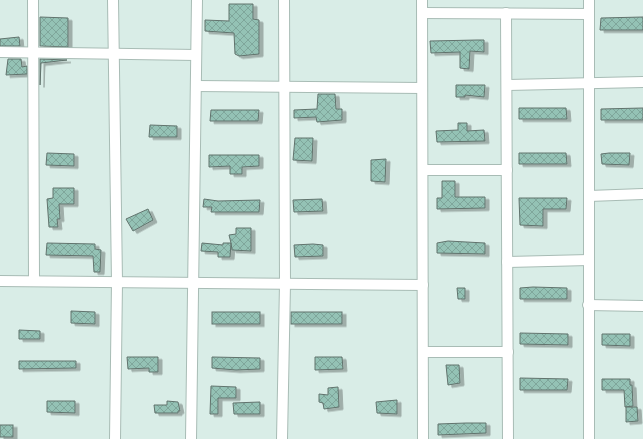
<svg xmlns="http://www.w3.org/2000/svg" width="643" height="439" font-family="'Nunito Sans',sans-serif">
<defs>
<pattern id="building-cross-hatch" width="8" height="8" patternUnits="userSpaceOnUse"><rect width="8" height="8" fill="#94c2b5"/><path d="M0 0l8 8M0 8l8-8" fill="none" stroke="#7fa69b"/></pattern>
<filter id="shadow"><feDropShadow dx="4" dy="2.5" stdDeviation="0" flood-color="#0004"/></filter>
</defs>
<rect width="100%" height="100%" fill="#d9ede7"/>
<g fill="url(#building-cross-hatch)" stroke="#61736d" filter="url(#shadow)">
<path d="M229 4H253V19L259 20V54L239 56 235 54 234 33 205 31V20L229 21Z"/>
<path d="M40 17 68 18V47L40 46Z"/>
<path d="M643 17V30H600L601 18Z"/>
<path d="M19 37 20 46H0V39Z"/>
<path d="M477 40H484V52L470 51 469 69 460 68V52L431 53 430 41Z"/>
<path d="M8 59H21L22 67 27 66V74L6 75Z"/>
<path d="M40 59 67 60 41 63 40 85Z"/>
<path d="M456 85H485L484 97 465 95V97H456Z"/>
<path d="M318 94H335L336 109H342V120L317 122 316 117 294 118V110L317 109Z"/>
<path d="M519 108H566L567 119H519Z"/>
<path d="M643 108V120H601V109Z"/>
<path d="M211 110H259L258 121H210Z"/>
<path d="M458 123H467V131L484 130 485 141 437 142 436 131 458 130Z"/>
<path d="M150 125 177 126V137H149Z"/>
<path d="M295 138H313L312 161 293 160Z"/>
<path d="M47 153 74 154V166L46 165Z"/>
<path d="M519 153H566L567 164H519Z"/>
<path d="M609 153H630L629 165 602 164 601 154Z"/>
<path d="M209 155H259V166L242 167V174H230V166L209 167Z"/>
<path d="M386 159 385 182 371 181V160Z"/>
<path d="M442 181H455V197H485V208L437 209V198H442Z"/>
<path d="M53 188H74V204H59L60 219H57L58 227H49L47 199 53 198Z"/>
<path d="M519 198H567L566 209H543V226L520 225Z"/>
<path d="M204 199 218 201 260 200 259 212H211L212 207H203Z"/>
<path d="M322 199 323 211 294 212 293 200Z"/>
<path d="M148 209 153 220 133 231 126 219Z"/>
<path d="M236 228H251V251L232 250 231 243 230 257H218V252L201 251 202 243 223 245V243H231L229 235 236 234Z"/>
<path d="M448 241 485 243V254L437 253V243Z"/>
<path d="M47 243 95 244V249L101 250 100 272H94L93 256 46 255Z"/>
<path d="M313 244 323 245V256L295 257 294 245Z"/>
<path d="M533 287 567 288V299H520V288Z"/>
<path d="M457 288H465V299H458Z"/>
<path d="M71 311 95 312V324L71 323Z"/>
<rect x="212" y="312" width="48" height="12"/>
<rect x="291" y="312" width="51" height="12"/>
<path d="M19 330 40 331V339H19Z"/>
<path d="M520 333 568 334V345L520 344Z"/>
<path d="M602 334H630V346L602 345Z"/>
<path d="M127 357H158V372H149V368L128 369Z"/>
<path d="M212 357 260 358V369L236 370 212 368Z"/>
<path d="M315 357H342L343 369 315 370Z"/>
<path d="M19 361H76V368L19 369Z"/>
<path d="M446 365H459L460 383 448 385Z"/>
<path d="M520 378 568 379 567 390H520Z"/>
<path d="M602 379H630V385H632L633 406 625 407 624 390H602Z"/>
<path d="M211 386 236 387V398H218V414H210Z"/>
<path d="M338 387 339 407 324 409 323 403 319 402V394L328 395V388Z"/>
<path d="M397 400V414L377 413 376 402Z"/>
<path d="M47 401H75V413L47 412Z"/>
<path d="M167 401 178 402 180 411H178V413H155L154 405H167Z"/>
<path d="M260 402V414H234L233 403Z"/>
<path d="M626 407H637L638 421 626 422Z"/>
<path d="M466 423H486V433L438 435V424Z"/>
<rect x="0" y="425" width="13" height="12"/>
</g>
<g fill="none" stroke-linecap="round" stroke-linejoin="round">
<g stroke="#a8bcb5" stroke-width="12">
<g id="street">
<path d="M33 0 34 281"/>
<path d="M113 0 117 282 115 439"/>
<path d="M422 0 423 439"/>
<path d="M589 0V439"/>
<path d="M423 13 589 14"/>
<path d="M506 13 508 439"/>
<path d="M0 52 196 55"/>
<path d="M507 85 643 82"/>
<path d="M196 86 422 88"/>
<path d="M423 170H507"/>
<path d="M589 196 643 194"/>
<path d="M507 262 589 260"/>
<path d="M0 281 423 285"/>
<path d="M588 305 643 306"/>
<path d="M423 352H508"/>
<path d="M191 439 197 0"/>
<path d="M282 439 285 284 284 0"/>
</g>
</g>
<use href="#street" stroke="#fff" stroke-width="10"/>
</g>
</svg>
